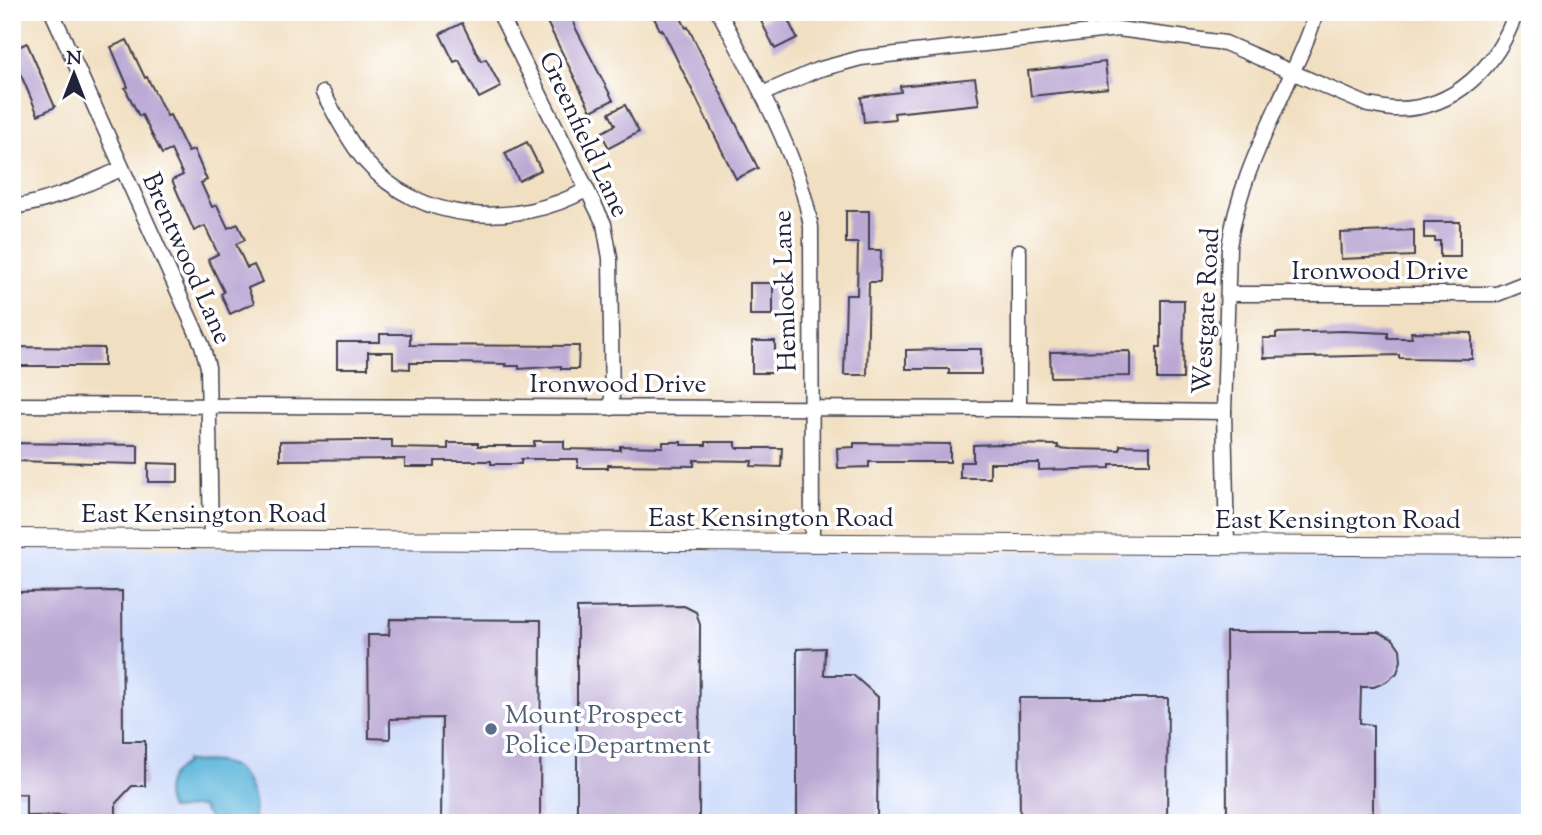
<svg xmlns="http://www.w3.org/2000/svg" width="1542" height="835" font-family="'Sorts Mill Goudy',serif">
<rect width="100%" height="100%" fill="#fff"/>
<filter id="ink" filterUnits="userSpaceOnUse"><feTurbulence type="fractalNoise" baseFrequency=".0143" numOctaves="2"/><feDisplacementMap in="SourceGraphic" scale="14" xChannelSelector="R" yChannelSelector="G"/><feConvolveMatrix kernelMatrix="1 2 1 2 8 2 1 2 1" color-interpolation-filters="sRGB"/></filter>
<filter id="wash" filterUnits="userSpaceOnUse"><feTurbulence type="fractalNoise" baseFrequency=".00686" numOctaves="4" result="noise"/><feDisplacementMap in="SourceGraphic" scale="28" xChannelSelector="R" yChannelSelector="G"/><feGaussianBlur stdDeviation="1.57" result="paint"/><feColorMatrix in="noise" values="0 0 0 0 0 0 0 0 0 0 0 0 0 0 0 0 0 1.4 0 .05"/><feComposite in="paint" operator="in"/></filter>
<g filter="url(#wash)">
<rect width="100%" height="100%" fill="#f1dfc1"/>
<path fill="#cddbfa" d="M12 548 1530 554V823H12Z"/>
<path fill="#5fb7dc" stroke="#406c8c" stroke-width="2" d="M185 760 189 762C202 761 216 760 229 765 248 772 260 805 252 823H213L201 807C190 805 181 812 170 809 161 790 168 774 185 764Z"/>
<g id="blocks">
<g fill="#bba9d4">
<path d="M542 12H569L575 25H574L613 100 591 111Z"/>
<path d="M651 12H678L686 28 688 27 758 168 736 179 662 29 660 30Z"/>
<path d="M778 12H784L797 38 775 49 761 21Z"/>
<path d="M462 23 481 61 486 59 501 87 479 98 459 60 454 62 440 34Z"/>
<path d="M127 40 145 78 147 77 167 116 170 115 188 152 194 150 207 180 201 183 212 207 217 205 228 228 238 224 245 240 236 244 247 268 254 265 262 282 248 288 254 303 230 314 221 294 224 292 208 259 218 254 205 226 194 231 172 180 183 175 171 150 162 154 142 115 139 116 125 88 128 87 111 47Z"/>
<path d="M27 43 55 107 38 115 12 54V50Z"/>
<path d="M1105 62 1108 88 1031 96 1028 71Z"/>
<path d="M975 78 979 104 894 113 895 119 864 122 861 97 901 92 900 86Z"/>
<path d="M625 105 639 132 609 148 601 133 615 125 609 113Z"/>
<path d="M527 142 541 170 519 181 505 153Z"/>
<path d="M846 211H869V250H881L880 282H869L867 375H844L846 295H857L858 243H846Z"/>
<path d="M1424 222H1460V257H1440V241H1435V238H1424Z"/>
<path d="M1414 230V256L1341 259 1340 233Z"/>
<rect x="750" y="283" width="23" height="32"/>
<path d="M1161 300H1184L1183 379H1157V347H1161Z"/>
<path d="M1343 331 1388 333V338H1412L1411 332 1472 333V359L1399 358V355L1264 358 1263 338H1276V333Z"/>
<path d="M380 334H410V345L579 346 578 369H561V366L519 369V366H506V364L452 363H410V369L393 368V352H368V368H337V342H380Z"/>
<rect x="752" y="341" width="23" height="32"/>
<path d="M12 347 104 348V366H12Z"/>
<path d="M949 349H981V374H949V369H906V350Z"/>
<path d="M1130 351V376L1051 377 1050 352Z"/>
<path d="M362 440H392V448L448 449V443H478V446H534V441H564V449L620 450V446L663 447V442H681V445H706V442H736V448H782L781 467 751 466 752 461 694 460V466L608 465V468H578V459H521V464H491V461H435V467H405V459L280 460V441Z"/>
<path d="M12 443 138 445V464L12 461Z"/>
<path d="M854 443 950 444V462H869V467L838 468 837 448 854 447Z"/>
<path d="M1000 444 1058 445V448L1069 449 1120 450V445L1150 446V464H1110V468L1039 470V463H990V478H960V462H973V445Z"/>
<path d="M148 463 178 464V482H148Z"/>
<path d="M122 591 123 741H145V786H132L116 803V815L26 816V794H12V592Z"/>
<path d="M684 606 696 612 700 625 699 823H577V608Z"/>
<path d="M390 619 541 620 540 823H441L442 718 390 719V739L369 738 368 635H389Z"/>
<path d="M1226 632H1378L1393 639 1400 649 1401 661 1397 673 1386 682 1374 687H1361L1360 723 1373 725V816H1361V823H1227Z"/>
<path d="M825 648 824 675H853L878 697 877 823H797V649Z"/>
<path d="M1019 698H1168L1167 823H1020Z"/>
</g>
</g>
</g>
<g filter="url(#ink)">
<use href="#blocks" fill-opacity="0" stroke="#413e4f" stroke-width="2"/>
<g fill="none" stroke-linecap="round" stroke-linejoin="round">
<g stroke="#413e4f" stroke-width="17">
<g id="minor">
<path d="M52 12 202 345 208 367 211 539"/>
<path d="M499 12 604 224 610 258 612 408"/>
<path d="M719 12C752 75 800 157 811 227L812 544"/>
<path d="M12 13 13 12"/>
<path d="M323 93C336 115 348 141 365 161 420 225 517 228 586 190"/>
<path d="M762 94 817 70 861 58 1118 29 1225 43 1368 105C1377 106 1387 109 1396 109 1455 110 1498 65 1516 12"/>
<path d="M12 207C51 202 86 184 121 169"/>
<path d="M1019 251V409"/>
<path d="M1229 294H1497L1530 281"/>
<path d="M12 405 1019 409 1224 412"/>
<path d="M1227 545 1224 412 1229 247C1237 188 1264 136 1288 82 1298 59 1310 37 1316 12"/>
</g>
</g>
<g stroke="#413e4f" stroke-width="20">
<path id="major" d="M12 538 1530 547"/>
</g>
<use href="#minor" stroke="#fff" stroke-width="14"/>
<use href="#major" stroke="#fff" stroke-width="18"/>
</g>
</g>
<circle fill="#5c6f8a" stroke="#fff" stroke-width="2.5" cx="491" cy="729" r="7"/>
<g text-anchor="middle" stroke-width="7" stroke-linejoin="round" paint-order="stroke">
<g font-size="26" fill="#22223b" stroke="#fff">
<text transform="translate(585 134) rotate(65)" y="9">Greenfield Lane</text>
<text transform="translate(188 258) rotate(66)" y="9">Brentwood Lane</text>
<text x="1380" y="279">Ironwood Drive</text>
<text transform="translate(784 291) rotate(-92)" y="9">Hemlock Lane</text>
<text transform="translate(1205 311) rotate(-87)" y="9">Westgate Road</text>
<text x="618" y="392">Ironwood Drive</text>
<text x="204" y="522">East Kensington Road</text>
<text x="771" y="526">East Kensington Road</text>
<text x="1338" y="528">East Kensington Road</text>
</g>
<g font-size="26" fill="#4e5e75" stroke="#fff" text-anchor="start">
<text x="505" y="723">Mount Prospect<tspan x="505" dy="30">Police Department</tspan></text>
</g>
</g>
<rect width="1542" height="835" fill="none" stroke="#fff" stroke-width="42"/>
<g transform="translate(74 74)" stroke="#ffffff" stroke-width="5" paint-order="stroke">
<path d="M0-5L12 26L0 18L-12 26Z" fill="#22223b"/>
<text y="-10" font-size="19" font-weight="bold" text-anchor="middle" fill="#22223b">N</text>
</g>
</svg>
